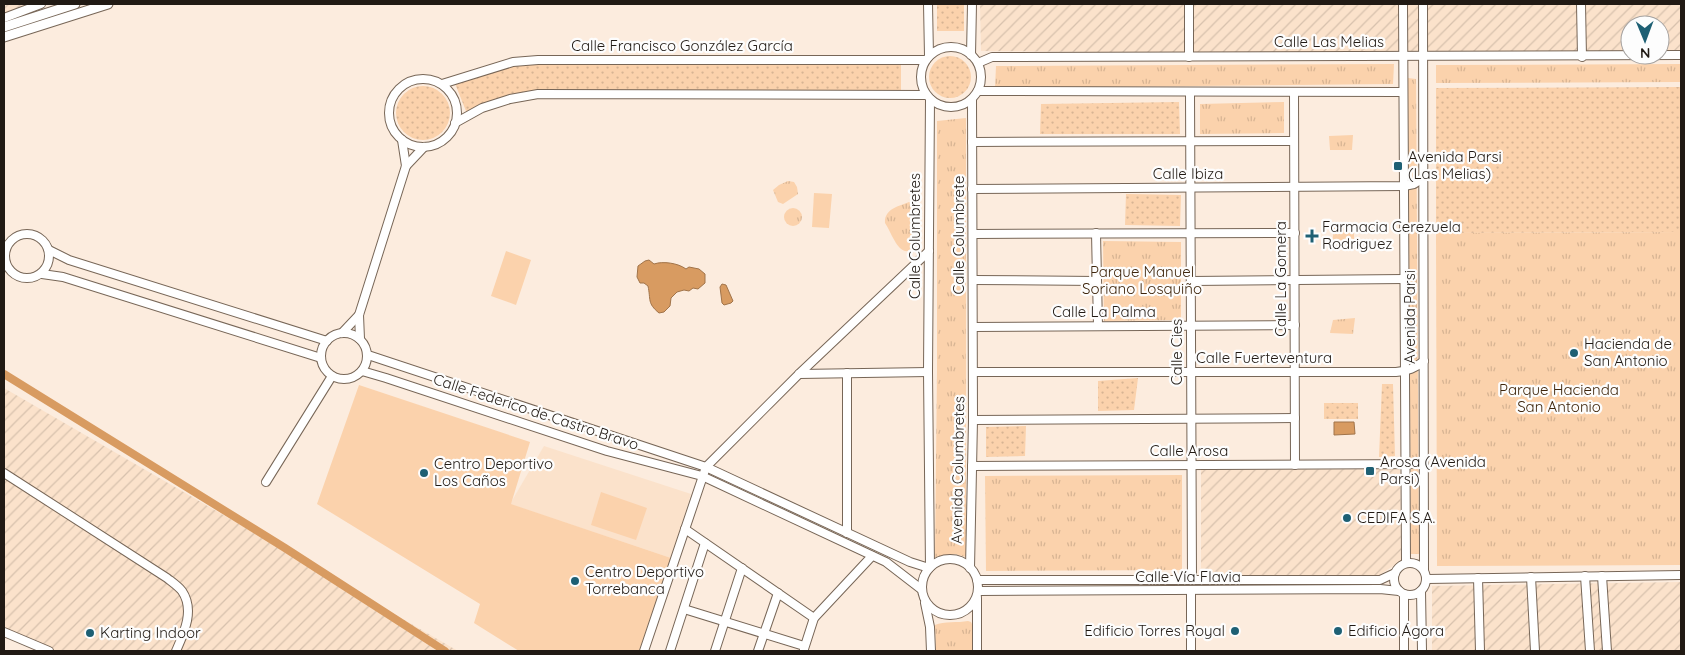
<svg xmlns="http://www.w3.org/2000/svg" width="1685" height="655" font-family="Quicksand,sans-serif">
<defs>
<pattern id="industrial-furrows" width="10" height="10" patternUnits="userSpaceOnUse" patternTransform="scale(1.25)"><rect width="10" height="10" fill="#fbe2cb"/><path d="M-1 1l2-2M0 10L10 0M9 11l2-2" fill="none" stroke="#d7c1ad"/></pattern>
<pattern id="grass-dots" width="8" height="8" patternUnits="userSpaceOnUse" patternTransform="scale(1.25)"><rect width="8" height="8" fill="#fbd2ac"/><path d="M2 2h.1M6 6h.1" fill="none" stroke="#d7b493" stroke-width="1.8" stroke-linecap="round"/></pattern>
<pattern id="park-tufts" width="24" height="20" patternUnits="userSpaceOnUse" patternTransform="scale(1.25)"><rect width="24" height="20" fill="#fbd2ac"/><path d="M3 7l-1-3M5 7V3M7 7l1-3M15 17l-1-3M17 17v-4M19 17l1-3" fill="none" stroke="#d7b493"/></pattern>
</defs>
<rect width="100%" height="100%" fill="#fcecde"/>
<path fill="#fbe2cb" d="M544 446 691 494 671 558 510 504Z"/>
<g fill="url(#industrial-furrows)" fill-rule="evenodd">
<path d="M4 4H39L4 15Z"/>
<path d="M980 4H1681V57L981 51ZM1630 25H1660V55H1630Z"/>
<path d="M4 388 458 651H54L4 630Z"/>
<path d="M1400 469 1401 561 1376 577H1201V470Z"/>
<path d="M1681 582V651H1432V586Z"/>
</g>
<g fill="url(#grass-dots)">
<rect x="937" y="4" width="27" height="27"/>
<circle cx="950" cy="77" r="21"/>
<path d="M901 59V94H538L468 116 454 81 513 62Z"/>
<circle cx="423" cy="113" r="27"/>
<path d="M1681 87V232L1436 233V88Z"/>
<path d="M1179 102 1180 134H1040L1041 104Z"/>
<path d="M1126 194 1181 195 1180 226 1125 225Z"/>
<path d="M1138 378 1134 410 1098 411V381Z"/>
<path d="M1382 384H1393L1395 456 1379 457Z"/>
<rect x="1324" y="403" width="34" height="16"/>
<path d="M1026 426 1025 456 986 457V427Z"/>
</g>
<g fill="url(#park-tufts)">
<path d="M1394 64 1393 84 995 88 996 66Z"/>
<path d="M1681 64V82L1436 83V65Z"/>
<path d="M1408 78 1416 79 1419 554H1411Z"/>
<path d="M1284 102V133L1200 134V104Z"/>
<path d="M966 118V557L955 554 935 557 937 369V121Z"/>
<path d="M1353 135 1352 150H1330L1329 136Z"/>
<path d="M788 181 794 182 797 187 798 194 783 204 778 202 773 190 779 185Z"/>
<path d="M909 202H913L914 204 915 247C900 262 892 233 885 223 884 209 899 206 909 202Z"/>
<circle cx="793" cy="217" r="9"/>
<path d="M1354 227V245L1332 244 1334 228Z"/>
<path d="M1681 232V565L1437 566 1436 233Z"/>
<path d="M1103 241 1181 242V320L1104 321Z"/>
<path d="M1355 318 1353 334 1330 333 1333 320Z"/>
<path d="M1182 475V570L986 571 985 476Z"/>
<path d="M968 621 971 622 973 626 972 651H936L935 625C944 621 958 623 968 621Z"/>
</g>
<g fill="#fbd2ac">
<path d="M814 193 832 194 829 228 812 227Z"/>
<path d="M506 251 531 260 516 305 491 296Z"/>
<path d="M1157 268H1169L1170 291H1157Z"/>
<path d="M359 385 530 442 511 504 671 558 639 651H519L474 623 480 604 317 504Z"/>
<path d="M601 492 647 508 636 540 591 525Z"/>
</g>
<g fill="#d89b61" stroke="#a1744a">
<path d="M649 260 654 264C663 261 678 263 686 269L689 267 699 269 705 274V283L698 289 693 288 689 291 684 290 677 292 671 298 670 306 664 312 659 313C647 303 651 300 648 286L644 283H640L637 277 638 266 645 261Z"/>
<path d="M722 284 726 285 733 301 731 303 724 305 722 303 720 287Z"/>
<path d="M1334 422H1354L1355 434 1334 435Z"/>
</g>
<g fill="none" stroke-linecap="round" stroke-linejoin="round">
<path stroke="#d89b61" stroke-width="8" d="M4 374 285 548 445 651"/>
<g stroke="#776657" stroke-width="10">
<g id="minor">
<path d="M928 4 929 56"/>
<path d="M1189 4V57"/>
<path d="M1403 4 1406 563"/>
<path d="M1423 4 1424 570"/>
<path d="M1581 4 1582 57"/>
<path d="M4 18 41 4"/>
<circle cx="951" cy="77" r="30"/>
<path d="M971 55 972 4"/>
<path d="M978 63 992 57 1681 55"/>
<circle cx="423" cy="113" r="34"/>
<path d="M442 84 513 62 538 60H926"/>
<path d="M978 91 1403 92"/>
<path d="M1294 92 1295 465"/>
<path d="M1190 93 1192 580"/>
<path d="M930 99 928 372 930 567"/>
<path d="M455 123 482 108 510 99 538 94 926 95"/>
<path d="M972 142 1294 141"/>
<path d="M406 166 424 147"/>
<path d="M972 189 1404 186 1414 184 1423 178"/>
<path d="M1096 233 1098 326"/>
<circle cx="27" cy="256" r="22"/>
<path d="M973 234 1295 233"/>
<path d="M49 250 69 260 327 341"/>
<path d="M42 274 63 277 321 358"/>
<path d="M973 280 1097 281"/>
<path d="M1191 281 1404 279"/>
<path d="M973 327 1295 325"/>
<path d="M342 333 359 315"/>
<circle cx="344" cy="356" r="23"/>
<path d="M360 339 359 315 406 166 402 140"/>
<path d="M368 355 706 467 910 562 929 568"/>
<path d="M362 371 386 378 607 451 702 476 886 562 921 589"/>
<path d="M973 372H1396C1408 371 1415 368 1424 361"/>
<path d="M847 373V533"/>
<path d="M799 374 928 372"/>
<path d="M973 420 1295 418"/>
<path d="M972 466 1424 464"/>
<path d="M4 473 167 578C172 582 178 586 182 591 195 610 184 633 176 651"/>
<path d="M266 482 332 376"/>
<path d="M685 529 814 618"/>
<circle cx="950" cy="587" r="28"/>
<circle cx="1410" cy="579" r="16"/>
<path d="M970 568 973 420 972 99"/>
<path d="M1585 576 1590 651"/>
<path d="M1602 576 1607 651"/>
<path d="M1531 577 1535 651"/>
<path d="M1478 578 1480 651"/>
<path d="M1427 579 1681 575"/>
<path d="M977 580H1380L1395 573"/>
<path d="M1191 590V651"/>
<path d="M978 591 1380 589 1399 591"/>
<path d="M1421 591 1422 651"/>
<path d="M977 598V651"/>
<path d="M925 603 930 627 931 651"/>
<path d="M684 609 804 646"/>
<path d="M4 632 49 651"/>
<path d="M804 649 814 618 872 556"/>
<path d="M644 651 706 467 799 374 929 251"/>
<path d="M670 651 705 543"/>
<path d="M715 651 742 568"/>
<path d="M758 651 778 593"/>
<path d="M1404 651V594"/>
</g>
</g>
<g stroke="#776657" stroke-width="11">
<g id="major">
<path d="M4 27 75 4"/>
<path d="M4 37 108 4"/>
</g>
</g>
<use href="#minor" stroke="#fff" stroke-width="8"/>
<use href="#major" stroke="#fff" stroke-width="9"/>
</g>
<g fill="#1e6074" stroke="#fdfdfd" stroke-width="2">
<rect x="1393" y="161" width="10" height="10" rx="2.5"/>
<path d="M1309.5 228.5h5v5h5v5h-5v5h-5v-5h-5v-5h5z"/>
<circle cx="1574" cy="353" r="5"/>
<rect x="1365" y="466" width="10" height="10" rx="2.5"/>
<circle cx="424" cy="473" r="5"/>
<circle cx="1347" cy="518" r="5"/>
<circle cx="575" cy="581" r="5"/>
<circle cx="1235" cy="631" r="5"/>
<circle cx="1338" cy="631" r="5"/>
<circle cx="90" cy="633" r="5"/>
</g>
<g text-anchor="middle" stroke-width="4.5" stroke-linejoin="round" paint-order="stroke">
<g font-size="15" fill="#211a14" stroke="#fdfdfd">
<text x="1329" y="47">Calle Las Melias</text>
<text x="682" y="51">Calle Francisco González García</text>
<text x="1188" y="179">Calle Ibiza</text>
<text transform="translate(959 235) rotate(-90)" y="5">Calle Columbrete</text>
<text transform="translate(915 236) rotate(-90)" y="5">Calle Columbretes</text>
<text transform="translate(1281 279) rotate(-90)" y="5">Calle La Gomera</text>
<text x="1104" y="317">Calle La Palma</text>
<text transform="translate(1410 317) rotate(-90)" y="5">Avenida Parsi</text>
<text transform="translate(1177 352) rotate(-90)" y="5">Calle Cies</text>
<text x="1264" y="363">Calle Fuerteventura</text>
<text transform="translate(536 412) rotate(18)" y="5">Calle Federico de Castro Bravo</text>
<text x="1189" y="456">Calle Arosa</text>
<text transform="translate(958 470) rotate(-89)" y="5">Avenida Columbretes</text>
<text x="1188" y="582">Calle Vía Flavia</text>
</g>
<g font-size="15" fill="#211a14" stroke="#fdfdfd" text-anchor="start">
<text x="1408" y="162">Avenida Parsi<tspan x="1408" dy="17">(Las Melias)</tspan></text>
<text x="1322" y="232">Farmacia Cerezuela<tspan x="1322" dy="17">Rodriguez</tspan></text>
<text x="1584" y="349">Hacienda de<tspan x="1584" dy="17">San Antonio</tspan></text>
<text x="1380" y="467">Arosa (Avenida<tspan x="1380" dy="17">Parsi)</tspan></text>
<text x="434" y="469">Centro Deportivo<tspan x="434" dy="17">Los Caños</tspan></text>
<text x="1357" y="523">CEDIFA S.A.</text>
<text x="585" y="577">Centro Deportivo<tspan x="585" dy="17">Torrebanca</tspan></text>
<text x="1225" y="636" text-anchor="end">Edificio Torres Royal</text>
<text x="1348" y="636">Edificio Ágora</text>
<text x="100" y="638">Karting Indoor</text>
</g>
<g font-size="15" fill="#3f260c" stroke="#fdfdfd">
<text x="1142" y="277">Parque Manuel<tspan x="1142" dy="17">Soriano Losquiño</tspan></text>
<text x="1559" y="395">Parque Hacienda<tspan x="1559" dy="17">San Antonio</tspan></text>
</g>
</g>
<rect width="1685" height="655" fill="none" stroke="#211a14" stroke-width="10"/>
<g transform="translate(1645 40) rotate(179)"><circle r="24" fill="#fdfdfd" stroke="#a5a2a0"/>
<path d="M0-4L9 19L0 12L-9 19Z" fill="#1e6074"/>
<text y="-8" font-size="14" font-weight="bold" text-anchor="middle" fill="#211a14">N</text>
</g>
</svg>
